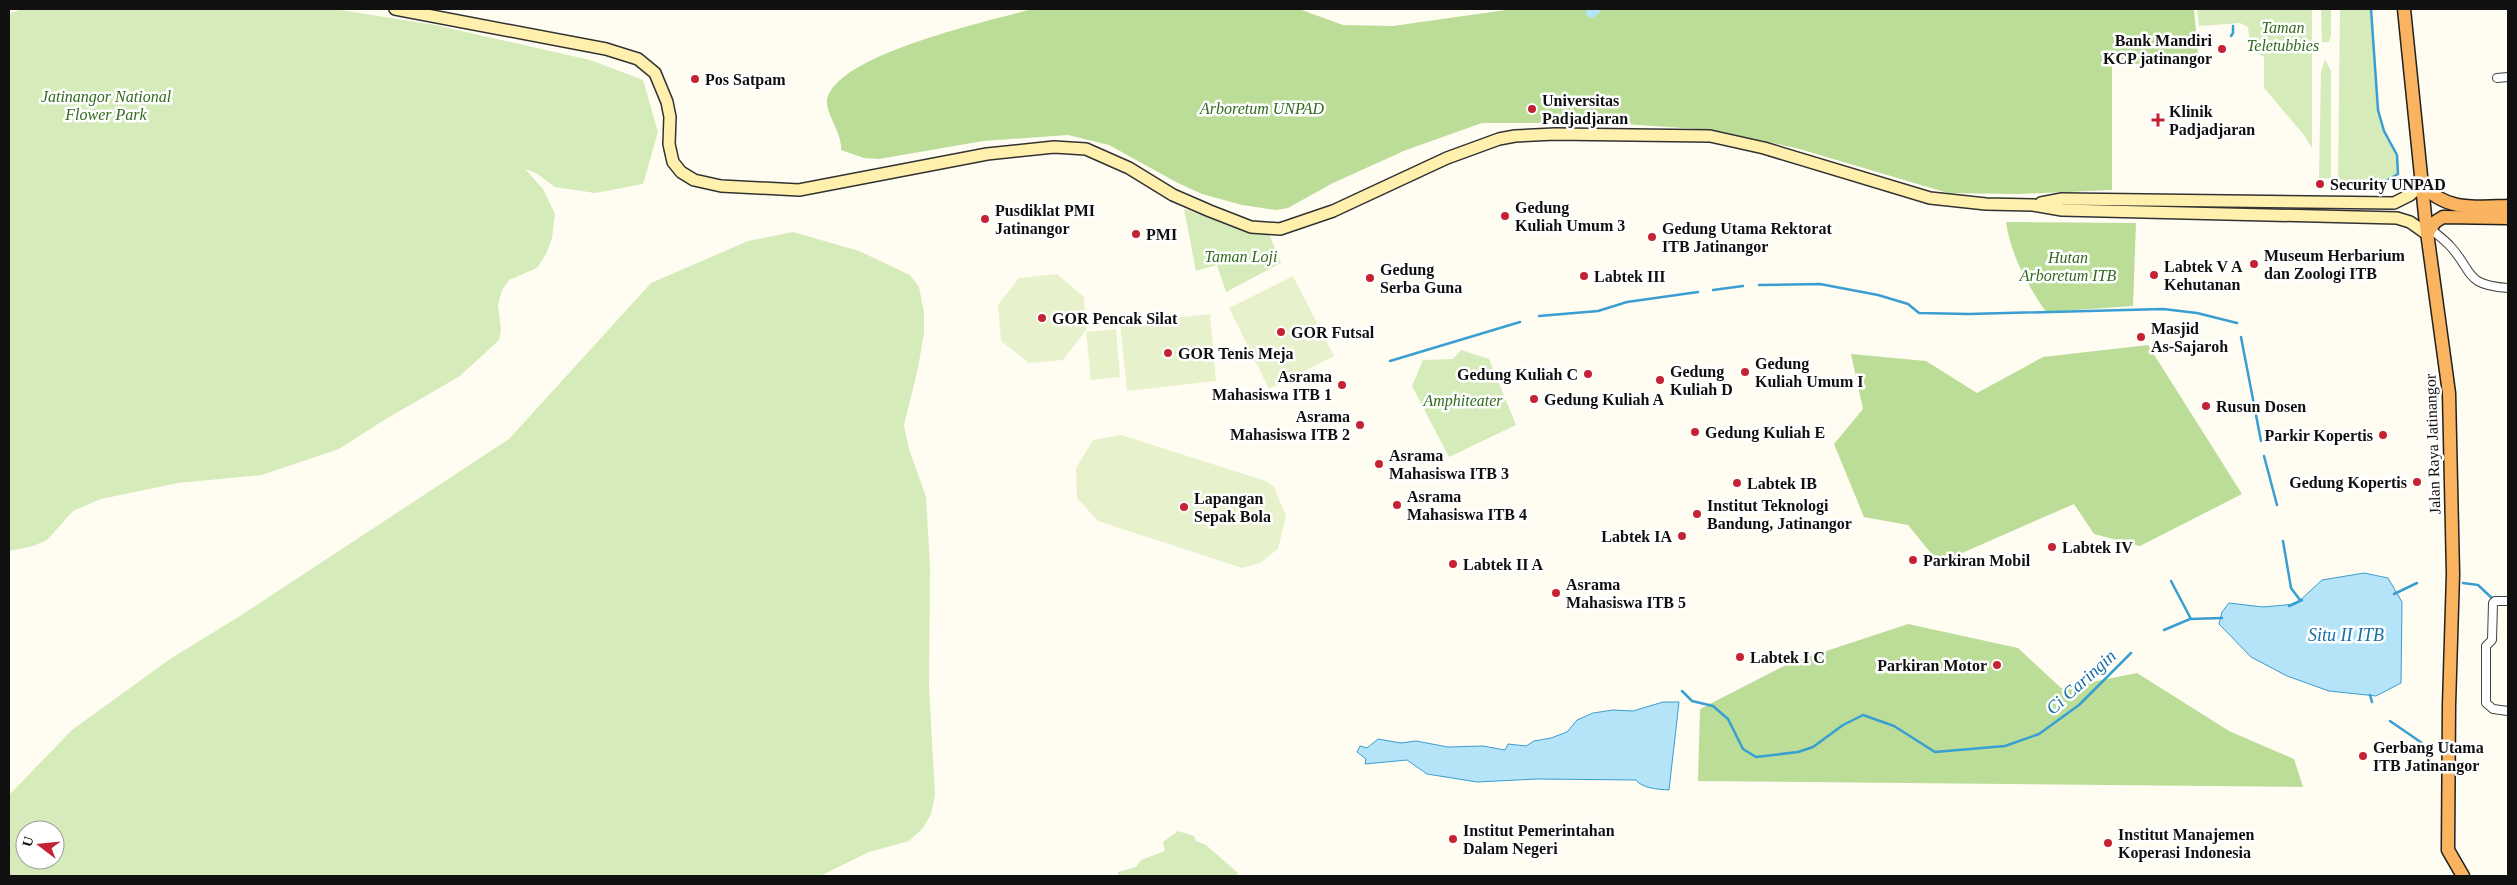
<svg xmlns="http://www.w3.org/2000/svg" width="2517" height="885" font-family="'Times New Roman',serif">
<rect width="100%" height="100%" fill="#fffcf2"/>
<g fill="#d6ebba" fill-rule="evenodd">
<path d="M22 9H334L435 25 590 60 643 80 658 132 643 184 595 193 555 187 536 173 525 169 543 189 555 214 552 238 546 254 537 268 509 280 502 290 498 305 501 329 499 340 460 376 384 420 339 449 262 475 178 483 101 499 73 511 47 540 33 546 9 551V14Z"/>
<path d="M2197 9H2312V148L2304 135 2264 88V57L2257 53 2258 48 2250 45 2248 27 2240 23 2199 26Z"/>
<path d="M2321 9H2331V35L2329 42H2322Z"/>
<path d="M2340 9H2371L2378 110 2384 131 2397 155 2398 174 2384 182 2338 181Z"/>
<path d="M2325 59 2331 71V179L2319 178 2321 72Z"/>
<path d="M1184 209C1213 218 1240 232 1269 234L1281 263 1226 292 1217 265 1196 271Z"/>
<path d="M793 232 859 251 910 275 919 287 924 313V333L918 368 904 425 909 449 926 497 930 566 929 687 935 795 931 814 923 828 909 841 869 852 820 876H9V795L72 730 170 659 240 616 509 439 651 283 748 241ZM25 830H55V860H25Z"/>
<path d="M1461 350 1489 359 1516 425 1449 457 1412 386 1423 360 1453 359Z"/>
<path d="M1178 831 1194 836 1196 841 1206 845 1238 873 1236 876H1118V872L1136 867 1141 860 1165 851 1163 842Z"/>
</g>
<g fill="#bbdd98">
<path d="M1032 9H1299L1343 25 1393 26 1513 9H2194L2199 64H2112V190L2019 194 1948 193 1796 148 1712 130 1609 123H1482L1406 150 1333 183 1288 208 1276 210 1242 205 1202 194 1176 182 1109 145 1068 135 983 141 879 159 864 158 841 150C843 132 822 110 828 96 846 52 987 22 1032 9Z"/>
<path d="M2006 222 2136 223 2133 306 2046 312C2027 284 2011 256 2006 222Z"/>
<path d="M2148 345 2242 494 2140 546 2094 534 2074 504 1939 563 1908 525 1864 517 1834 444 1863 409 1851 354 1926 361 1977 393 2043 357Z"/>
<path d="M1908 624 2018 648 2061 688 2137 673 2229 731 2294 759 2303 787 1698 781 1700 709 1790 663Z"/>
</g>
<g fill="#e7f2cc">
<path d="M1057 274 1084 297 1086 330 1063 360 1029 363 1001 341 998 305 1019 278Z"/>
<path d="M1293 276 1334 356 1269 389 1229 308Z"/>
<path d="M1210 314 1216 381 1127 391 1120 324Z"/>
<path d="M1116 329 1120 377 1091 380 1086 332Z"/>
<path d="M1121 435 1266 481 1274 487 1286 516 1278 549 1260 563 1242 568 1098 521 1077 498 1076 468 1093 440Z"/>
</g>
<g fill="#b5e3f8" stroke="#399ed2">
<path d="M2364 573 2388 578 2402 602 2401 683 2376 696 2329 691 2287 676 2251 657 2219 624 2222 612 2229 603 2263 607 2296 604 2322 580Z"/>
<path d="M1663 702H1679L1669 790C1658 789 1643 789 1636 780L1537 779 1477 782 1427 774 1407 760 1365 764 1366 759 1357 752 1360 746 1367 748 1378 739 1401 743 1416 741 1448 747 1483 746 1505 750 1508 744 1526 746 1534 741 1551 738 1567 732 1577 720 1593 713 1613 710 1633 711Z"/>
</g>
<g fill="none" stroke-linecap="round" stroke-linejoin="round">
<g stroke="#399ed2" stroke-width="2.5">
<path d="M2231 36 2233 33V26"/>
<path d="M2339 190 2342 188 2343 182H2384L2398 174 2397 155 2384 131 2378 110 2371 9"/>
<path d="M1759 285 1820 284 1878 295 1908 304 1919 313 1969 314 2163 309 2197 313 2237 323"/>
<path d="M1713 290 1743 286"/>
<path d="M1539 316 1598 311 1627 302 1698 292"/>
<path d="M2241 337 2261 441"/>
<path d="M1390 361 1520 322"/>
<path d="M2264 456 2277 505"/>
<path d="M2283 541 2291 588 2300 600"/>
<path d="M2171 581 2191 619"/>
<path d="M2463 583 2478 585 2494 600"/>
<path d="M2394 594 2417 583"/>
<path d="M2289 606 2302 600"/>
<path d="M2164 630 2190 619 2222 618"/>
<path d="M1682 691 1692 701 1713 706 1728 719 1743 749 1756 757 1798 752 1813 747 1843 725 1863 715 1894 726 1935 752 2005 746 2039 734 2079 705 2131 653"/>
<path d="M2370 695 2372 702"/>
<path d="M2390 721 2422 743"/>
</g>
<path stroke="#b5e3f8" stroke-width="10" d="M1591 13 1596 9"/>
<g stroke="#434343" stroke-width="10">
<g id="minor">
<path d="M2497 78 2508 77"/>
<path d="M2427 226C2435 233 2444 239 2451 247 2474 273 2465 285 2508 288"/>
<path d="M2508 601H2495L2493 603 2492 640 2486 646V703L2493 709 2508 711"/>
</g>
</g>
<g stroke="#323232" stroke-width="14">
<g id="secondary">
<path d="M395 9 606 49 638 59 655 73 667 102 670 117 669 144 673 162 681 172 694 180 721 186 799 190 987 154 1054 147 1086 149 1129 168 1173 195 1210 211 1251 227 1280 229 1333 211 1447 158 1499 139 1515 136 1555 134 1710 136 1764 148 1930 198 1986 204 2033 205 2062 210 2397 218 2410 222 2427 234"/>
<path d="M2041 203 2062 199 2394 203 2410 195 2422 184"/>
</g>
</g>
<g stroke="#212121" stroke-width="15">
<g id="trunk">
<path d="M2404 9 2426 225 2449 393 2453 574 2449 705 2448 850 2463 876"/>
<path d="M2422 184C2445 211 2474 207 2508 206"/>
<path d="M2427 234 2435 222 2443 217 2508 218"/>
</g>
</g>
<use href="#minor" stroke="#fff" stroke-width="8"/>
<use href="#secondary" stroke="#fff1ad" stroke-width="11"/>
<use href="#trunk" stroke="#fab35e" stroke-width="12"/>
</g>
<g fill="#c52233" stroke="#fff" stroke-width="2">
<circle cx="2222" cy="49" r="5"/>
<circle cx="695" cy="79" r="5"/>
<circle cx="1532" cy="109" r="5"/>
<path d="M2155.5 112.5h5v5h5v5h-5v5h-5v-5h-5v-5h5z"/>
<circle cx="2320" cy="184" r="5"/>
<circle cx="1505" cy="216" r="5"/>
<circle cx="985" cy="219" r="5"/>
<circle cx="1136" cy="234" r="5"/>
<circle cx="1652" cy="237" r="5"/>
<circle cx="2254" cy="264" r="5"/>
<circle cx="2154" cy="275" r="5"/>
<circle cx="1584" cy="276" r="5"/>
<circle cx="1370" cy="278" r="5"/>
<circle cx="1042" cy="318" r="5"/>
<circle cx="1281" cy="332" r="5"/>
<circle cx="2141" cy="337" r="5"/>
<circle cx="1168" cy="353" r="5"/>
<circle cx="1745" cy="372" r="5"/>
<circle cx="1588" cy="374" r="5"/>
<circle cx="1660" cy="380" r="5"/>
<circle cx="1342" cy="385" r="5"/>
<circle cx="1534" cy="399" r="5"/>
<circle cx="2206" cy="406" r="5"/>
<circle cx="1360" cy="425" r="5"/>
<circle cx="1695" cy="432" r="5"/>
<circle cx="2383" cy="435" r="5"/>
<circle cx="1379" cy="464" r="5"/>
<circle cx="2417" cy="482" r="5"/>
<circle cx="1737" cy="483" r="5"/>
<circle cx="1397" cy="505" r="5"/>
<circle cx="1184" cy="507" r="5"/>
<circle cx="1697" cy="514" r="5"/>
<circle cx="1682" cy="536" r="5"/>
<circle cx="2052" cy="547" r="5"/>
<circle cx="1913" cy="560" r="5"/>
<circle cx="1453" cy="564" r="5"/>
<circle cx="1556" cy="593" r="5"/>
<circle cx="1740" cy="657" r="5"/>
<circle cx="1997" cy="665" r="5"/>
<circle cx="2363" cy="756" r="5"/>
<circle cx="1453" cy="839" r="5"/>
<circle cx="2108" cy="843" r="5"/>
</g>
<g text-anchor="middle" stroke-width="5" stroke-linejoin="round" paint-order="stroke">
<g font-size="16" font-style="italic" fill="#316a1d" stroke="#fff">
<text x="2283" y="33">Taman<tspan x="2283" dy="18">Teletubbies</tspan></text>
<text x="106" y="102">Jatinangor National<tspan x="106" dy="18">Flower Park</tspan></text>
<text x="1262" y="114">Arboretum UNPAD</text>
<text x="1241" y="262">Taman Loji</text>
<text x="2068" y="263">Hutan<tspan x="2068" dy="18">Arboretum ITB</tspan></text>
<text x="1463" y="406">Amphiteater</text>
</g>
<g font-size="16" font-weight="bold" fill="#101010" stroke="#fff" text-anchor="start">
<text x="2212" y="46" text-anchor="end">Bank Mandiri<tspan x="2212" dy="18">KCP jatinangor</tspan></text>
<text x="705" y="85">Pos Satpam</text>
<text x="1542" y="106">Universitas<tspan x="1542" dy="18">Padjadjaran</tspan></text>
<text x="2169" y="117">Klinik<tspan x="2169" dy="18">Padjadjaran</tspan></text>
<text x="2330" y="190">Security UNPAD</text>
<text x="1515" y="213">Gedung<tspan x="1515" dy="18">Kuliah Umum 3</tspan></text>
<text x="995" y="216">Pusdiklat PMI<tspan x="995" dy="18">Jatinangor</tspan></text>
<text x="1662" y="234">Gedung Utama Rektorat<tspan x="1662" dy="18">ITB Jatinangor</tspan></text>
<text x="1146" y="240">PMI</text>
<text x="2264" y="261">Museum Herbarium<tspan x="2264" dy="18">dan Zoologi ITB</tspan></text>
<text x="2164" y="272">Labtek V A<tspan x="2164" dy="18">Kehutanan</tspan></text>
<text x="1380" y="275">Gedung<tspan x="1380" dy="18">Serba Guna</tspan></text>
<text x="1594" y="282">Labtek III</text>
<text x="1052" y="324">GOR Pencak Silat</text>
<text x="2151" y="334">Masjid<tspan x="2151" dy="18">As-Sajaroh</tspan></text>
<text x="1291" y="338">GOR Futsal</text>
<text x="1178" y="359">GOR Tenis Meja</text>
<text x="1755" y="369">Gedung<tspan x="1755" dy="18">Kuliah Umum I</tspan></text>
<text x="1670" y="377">Gedung<tspan x="1670" dy="18">Kuliah D</tspan></text>
<text x="1578" y="380" text-anchor="end">Gedung Kuliah C</text>
<text x="1332" y="382" text-anchor="end">Asrama<tspan x="1332" dy="18">Mahasiswa ITB 1</tspan></text>
<text x="1544" y="405">Gedung Kuliah A</text>
<text x="2216" y="412">Rusun Dosen</text>
<text x="1350" y="422" text-anchor="end">Asrama<tspan x="1350" dy="18">Mahasiswa ITB 2</tspan></text>
<text x="1705" y="438">Gedung Kuliah E</text>
<text x="2373" y="441" text-anchor="end">Parkir Kopertis</text>
<text x="1389" y="461">Asrama<tspan x="1389" dy="18">Mahasiswa ITB 3</tspan></text>
<text x="2407" y="488" text-anchor="end">Gedung Kopertis</text>
<text x="1747" y="489">Labtek IB</text>
<text x="1407" y="502">Asrama<tspan x="1407" dy="18">Mahasiswa ITB 4</tspan></text>
<text x="1194" y="504">Lapangan<tspan x="1194" dy="18">Sepak Bola</tspan></text>
<text x="1707" y="511">Institut Teknologi<tspan x="1707" dy="18">Bandung, Jatinangor</tspan></text>
<text x="1672" y="542" text-anchor="end">Labtek IA</text>
<text x="2062" y="553">Labtek IV</text>
<text x="1923" y="566">Parkiran Mobil</text>
<text x="1463" y="570">Labtek II A</text>
<text x="1566" y="590">Asrama<tspan x="1566" dy="18">Mahasiswa ITB 5</tspan></text>
<text x="1750" y="663">Labtek I C</text>
<text x="1987" y="671" text-anchor="end">Parkiran Motor</text>
<text x="2373" y="753">Gerbang Utama<tspan x="2373" dy="18">ITB Jatinangor</tspan></text>
<text x="1463" y="836">Institut Pemerintahan<tspan x="1463" dy="18">Dalam Negeri</tspan></text>
<text x="2118" y="840">Institut Manajemen<tspan x="2118" dy="18">Koperasi Indonesia</tspan></text>
</g>
<g font-size="16" fill="#101010" stroke="#fff">
<text transform="translate(2432 444) rotate(-92)" y="6">Jalan Raya Jatinangor</text>
</g>
<g font-size="18" font-style="italic" fill="#146fa6" stroke="#fff">
<text x="2346" y="641">Situ II ITB</text>
<text transform="translate(2081 682) rotate(-42)" y="6">Ci Caringin</text>
</g>
</g>
<rect width="2517" height="885" fill="none" stroke="#101010" stroke-width="20"/>
<g transform="translate(40 845) rotate(286)"><circle r="24" fill="#ffffff" stroke="#9f9f9f"/>
<path d="M0-4L9 19L0 12L-9 19Z" fill="#c52233"/>
<text y="-8" font-size="14" font-weight="bold" text-anchor="middle" fill="#101010">U</text>
</g>
</svg>
